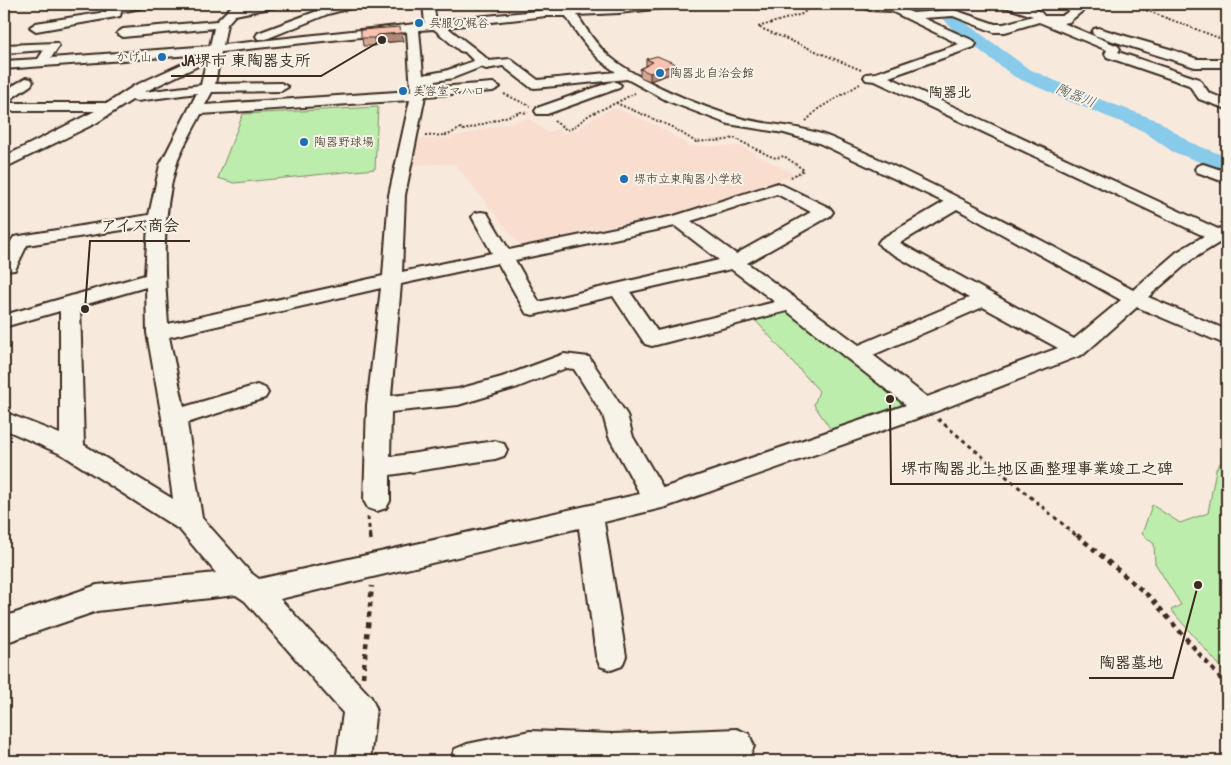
<svg xmlns="http://www.w3.org/2000/svg" width="1231" height="765" font-family="'Patrick Hand','Klee One',sans-serif">
<rect width="100%" height="100%" fill="#f8e9dd"/>
<filter id="ink" filterUnits="userSpaceOnUse"><feTurbulence type="fractalNoise" baseFrequency=".02" numOctaves="2"/><feDisplacementMap in="SourceGraphic" scale="10" xChannelSelector="R" yChannelSelector="G"/><feConvolveMatrix kernelMatrix="1 2 1 2 8 2 1 2 1" color-interpolation-filters="sRGB"/></filter>
<g filter="url(#ink)">
<path fill="#f9ddcf" d="M614 108 656 125 689 146H740L792 173V176L678 212 520 245 454 163 413 165 418 139 450 138 528 118 547 133 558 129 565 134 577 130 596 116Z"/>
<g fill="#bcedac" stroke="#7c8c65">
<path d="M378 107 375 169 234 183 218 178 243 114Z"/>
<path d="M784 312 791 313 902 399 904 405 832 431 814 405 819 391 755 320Z"/>
<path d="M1227 454V674L1171 610 1181 605 1155 563 1154 544 1142 534 1152 505 1180 523 1208 513 1216 469Z"/>
</g>
<g fill="none" stroke-linecap="round" stroke-linejoin="round">
<path fill="#88caea" fill-rule="evenodd" d="M931 4H948L967 24 1029 69 1083 93 1159 121 1189 142 1227 157V172L1173 152 1143 131 1069 101 1015 77 955 32Z"/>
<g stroke="#3b2a1e" stroke-width="4">
<g id="minor">
<path d="M4 4H12L4 7Z"/>
<path d="M131 4H152L150 6 121 12 120 16 116 17 36 31 30 27 36 23 106 12 107 9Z"/>
<path d="M234 4H245L244 7 259 4H281L275 7 235 15 227 24 223 45 425 23 423 4H433L436 21 546 10 677 4 672 7 619 13 577 15C587 30 596 45 610 57 637 80 701 107 736 117 767 126 801 125 832 138 935 183 1034 236 1133 290L1177 252 1204 236 875 81 866 80 864 77 866 74 876 73 959 44 891 11 870 10 859 6 858 4 893 5 913 13 954 10 995 24H1004L1033 16 1002 6 1001 4C1014 4 1036 4 1044 16H1062L1079 4H1091L1069 22 1063 23 1118 46 1120 49 1118 52 1199 79 1209 93 1227 100V109L1199 99 1189 85 1107 57 1105 54 1107 50 1039 22 1005 32H994L953 16 923 18 974 41 976 44 974 47 889 77 1218 229 1227 226V238L1191 260 1148 297 1227 330V345L1137 307 1084 354 932 413 666 507 604 522 626 656 622 666 611 670 600 666 596 656 579 528 280 599 371 697 376 708 370 761H336L343 713 245 601 236 595 97 611 4 643V617L97 585 216 573 180 530 63 455 4 429V412L60 434V311L4 327V315L145 275 148 226 27 245 15 270 4 271C4 257 6 248 14 237L20 236 149 215 160 165 197 93 137 101 132 100 96 123 4 168V157L95 111H4V103H108L134 86 204 54 4 69V61L38 59 44 50 4 53V45L57 43 59 46 51 58 210 46 214 28 123 37 117 33 123 29 217 21ZM546 16H566C580 39 593 57 616 72L538 80 510 59 489 61C476 48 461 39 447 27ZM434 29 460 51 465 52 474 61 445 71 423 75 419 30ZM407 32 411 91 205 105 212 92 281 91 288 87 281 83 215 84 221 52ZM206 62 201 85 144 92ZM503 66 530 87 535 88 627 79 668 101 728 124 784 133 819 143 944 202 881 239 878 243 881 247 969 298 859 345 747 263 830 216 833 212 830 208 778 183 674 216 509 250 487 213 481 212 475 213 472 217 492 253 402 272 405 195 425 96 493 91 500 87 493 83 424 88V83L453 78 481 67 486 69ZM410 100 389 195 383 276 168 324C164 272 161 218 176 166 181 148 193 131 201 114ZM777 194 811 212 736 254 691 221ZM957 209 1121 300 1074 339 900 243ZM675 226 719 260 539 302 515 260ZM498 263 526 313 533 315 613 296 645 344 652 346 787 311 906 405 663 488 633 437 627 415 589 357 564 354 502 377 458 389 391 396 401 284ZM731 269 775 302 657 331 630 292ZM146 287 147 333 162 418 173 499 84 445 80 306ZM381 288 367 405 364 501 368 508 377 511 386 508 390 501V475L495 459 504 456 507 450 504 444 495 441 390 457 391 412 458 405 518 387 566 368 574 369 603 415 609 437 640 494 259 579 251 573 202 518 187 423 265 398 268 393 265 388 257 385 184 407 169 337ZM983 307 1058 348 927 397 873 355Z"/>
<path d="M342 4H360L358 6 328 14 266 39H258L256 36 258 33 320 10Z"/>
<path d="M1098 28 1173 50 1197 59H1227V67H1195L1094 35 1092 32 1094 29Z"/>
<path d="M26 78 31 79 33 82 31 85 9 100 4 101V91Z"/>
<path d="M614 81 621 85 619 88 547 114H537L535 111 537 108Z"/>
<path d="M1203 164 1227 172V183L1197 172 1195 169 1197 166Z"/>
<path d="M737 729 749 734 754 746 749 758 740 761H450L455 749 467 744 530 731 613 734Z"/>
</g>
</g>
<g stroke="#3b2a1e" stroke-width="2" stroke-dasharray="2 2" stroke-linecap="butt">
<path d="M799 4 807 10 802 14 758 27 861 70"/>
<path d="M1167 4 1143 9 1227 41"/>
<path d="M504 94 530 106"/>
<path d="M616 103 635 93"/>
<path d="M554 121 567 130 573 128 589 115 616 103 672 127 696 142C709 140 723 142 734 138L770 156 776 158 784 156 804 170 789 178"/>
<path d="M806 121 818 109 860 84"/>
<path d="M425 136 448 135 461 128 464 130 521 112 528 113"/>
</g>
<g stroke="#3b2a1e" stroke-width="3" stroke-dasharray="4 4" stroke-linecap="butt">
<path d="M938 419 1078 537"/>
<path d="M368 517 370 537"/>
</g>
<g stroke="#3b2a1e" stroke-width="4.5" stroke-dasharray="5 5" stroke-linecap="butt">
<path d="M370 535 371 545"/>
<path d="M1077 535 1151 598 1227 686"/>
<path d="M363 677 372 586"/>
</g>
<use href="#minor" fill="#f7f3e8" fill-rule="evenodd"/>
</g>
<g fill="#d7a796" stroke="#3b2a1e">
<path d="M361 30 403 41 379 43 375 46H363Z"/>
<path d="M646 59 676 72 650 81 640 77V69L646 66Z"/>
</g>
<g fill="#af887a" stroke="#3b2a1e">
<path d="M401 33 403 41 379 43 375 46 374 38 377 35Z"/>
<path d="M676 64V72L650 81V73Z"/>
</g>
<g fill="#fac2af" stroke="#3b2a1e">
<path d="M400 27 401 33 377 35 374 38H361V30Z"/>
<path d="M657 56 676 64 650 73 640 69 653 62 646 59Z"/>
</g>
</g>
<g fill="#1f6fb2" stroke="#f7f3e8" stroke-width="2">
<circle cx="419" cy="23" r="5"/>
<circle cx="162" cy="57" r="5"/>
<circle cx="660" cy="73" r="5"/>
<circle cx="403" cy="91" r="5"/>
<circle cx="304" cy="142" r="5"/>
<circle cx="624" cy="179" r="5"/>
</g>
<g text-anchor="middle" stroke-width="4" stroke-linejoin="round" paint-order="stroke">
<g font-size="12" fill="#3b2a1e" stroke="#f7f3e8" text-anchor="start">
<text x="429" y="27">呉服の梶谷</text>
<text x="152" y="61" text-anchor="end">かげ山</text>
<text x="670" y="77">陶器北自治会館</text>
<text x="413" y="95">美容室マハロ</text>
<text x="314" y="146">陶器野球場</text>
<text x="634" y="183">堺市立東陶器小学校</text>
</g>
<g font-size="14" font-weight="bold" fill="#3b2a1e" stroke="#f7f3e8">
<text x="950" y="97">陶器北</text>
</g>
<g font-size="14" font-style="italic" fill="#4e5251" stroke="#f7f3e8">
<text transform="translate(1076 95) rotate(22)" y="5">陶器川</text>
</g>
</g>
<path fill="none" stroke="#3b2a1e" stroke-width="2" d="M382 40L321 76H171M85 309L90 241H190M890 399L891 484H1183M1198 585L1173 678H1089"/>
<g fill="#3b2a1e" stroke="#f7f3e8" stroke-width="2">
<circle cx="382" cy="40" r="5"/>
<circle cx="85" cy="309" r="5"/>
<circle cx="890" cy="399" r="5"/>
<circle cx="1198" cy="585" r="5"/>
</g>
<g font-size="16" text-anchor="middle" font-weight="bold" fill="#3b2a1e" stroke="#f7f3e8" stroke-width="4" stroke-linejoin="round" paint-order="stroke">
<text x="246" y="66">JA堺市 東陶器支所</text>
<text x="140" y="231">アイズ商会</text>
<text x="1037" y="474">堺市陶器北土地区画整理事業竣工之碑</text>
<text x="1131" y="668">陶器墓地</text>
</g>
<rect width="1231" height="765" fill="none" stroke="#f7f3e8" stroke-width="20"/>
<rect x="10" y="10" width="1211" height="745" fill="none" stroke="#3b2a1e" stroke-width="2" filter="url(#ink)"/>
</svg>
